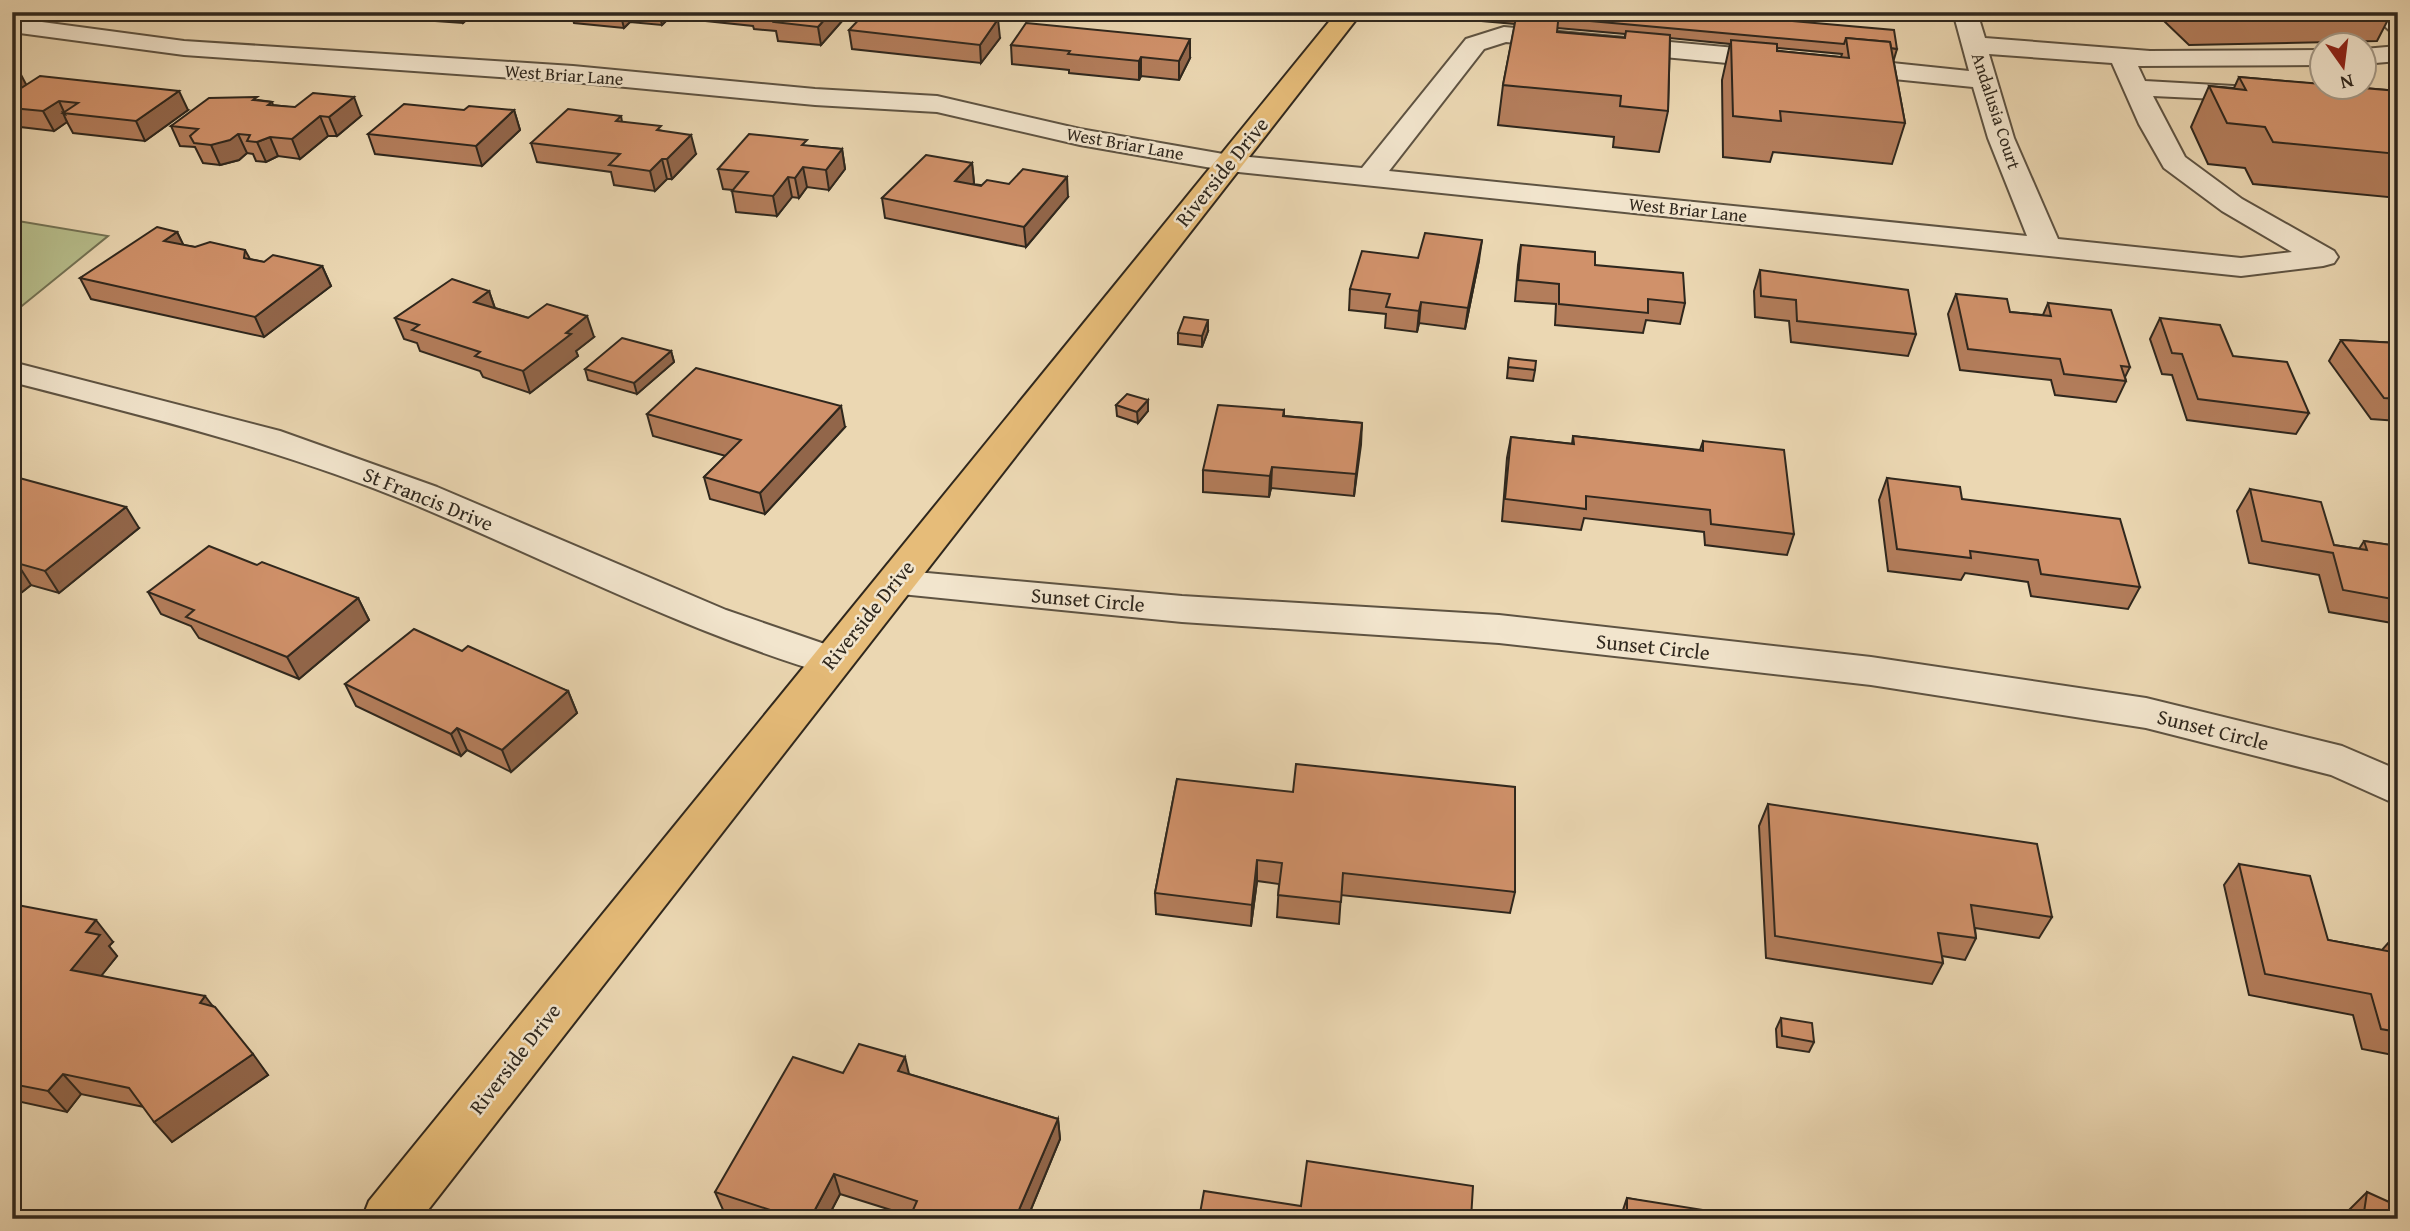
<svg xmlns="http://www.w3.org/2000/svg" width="2410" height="1231" font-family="'Gentium Book Plus',serif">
<rect width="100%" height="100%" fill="#ebd7b2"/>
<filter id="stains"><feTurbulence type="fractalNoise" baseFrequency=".00286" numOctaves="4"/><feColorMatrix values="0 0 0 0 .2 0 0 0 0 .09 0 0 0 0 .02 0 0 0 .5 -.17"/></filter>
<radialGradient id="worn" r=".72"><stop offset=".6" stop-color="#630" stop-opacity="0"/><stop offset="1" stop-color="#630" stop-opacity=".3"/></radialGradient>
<path fill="#b7be8c" stroke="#737254" stroke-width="2" d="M12 220 108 236 12 314Z"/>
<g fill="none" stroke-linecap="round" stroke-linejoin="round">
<g stroke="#5e5342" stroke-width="4">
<g id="minor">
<path d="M1953 12H1977L1985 38 2150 51 2322 50V65L2138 66 2145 81 2269 88 2273 93 2269 98 2260 101 2153 96 2185 157 2242 199 2334 251 2338 257 2334 263 2323 266 2241 276 1229 171 1080 145 937 112 815 105 573 82 184 55 12 32V18L184 41 573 66 815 89 937 96 1080 129 1229 155 1362 168 1466 39 1504 27 1780 52 1789 55 1793 60 1789 65 1780 68 1506 42 1484 49 1389 171 2027 236 1988 138 1973 87 1844 74 1835 71 1831 66 1835 61 1844 58 1969 71ZM1989 54 2112 63 2139 124 2164 168 2222 211 2292 252 2241 258 2058 239 2014 138Z"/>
<path d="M2369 12H2397L2398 32 2389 30Z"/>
<path d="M2398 46V61L2364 64V49Z"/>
<path d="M12 362 280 431 437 487 726 610 845 651 851 661 845 671 831 675C686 632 552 562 413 504 284 450 148 417 12 382Z"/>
<path d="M894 570 1182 596 1499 615 1871 657 2146 698 2342 746 2398 770V805L2331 775 2146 728 1871 685 1499 643 1182 622 881 592 875 583 881 574Z"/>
</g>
</g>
<g stroke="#2f271d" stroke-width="4">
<path id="major" d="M1337 12H1362L421 1219H362L369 1201Z"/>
</g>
<use href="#minor" fill="#f2e5cd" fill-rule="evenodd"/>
<use href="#major" fill="#e6bc79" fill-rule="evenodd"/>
</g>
<g fill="#b37d5b" stroke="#2f271d" stroke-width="2" fill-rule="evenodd">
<path d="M377 12H475L463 23 379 17Z"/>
<path d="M547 12H675L662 25 630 22 624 28 574 23 572 16 548 14Z"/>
<path d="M704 12H850L821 45 778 41 776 31 754 29 753 26 706 21Z"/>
<path d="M1472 12H1690L1897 49 1894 59 1893 58 1905 123 1892 164 1773 152 1770 162 1723 157 1722 80 1730 44 1670 38 1668 111 1659 152 1613 147 1614 137 1498 125 1503 85 1515 24 1471 20ZM1557 28 1625 34V38L1557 32ZM1777 48 1842 54 1841 57 1777 51Z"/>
<path d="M2138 12H2392L2377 41 2189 45 2163 20H2146Z"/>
<path d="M967 16 1000 38 981 63 852 49 849 30Z"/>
<path d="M1011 45 1190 58 1179 80 1141 76 1139 80 1069 73V70L1012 64Z"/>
<path d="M12 71 26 85 188 110 145 141 73 133 67 122 54 131 12 126Z"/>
<path d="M2239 77 2398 91V198L2253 184 2245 168 2208 164 2191 127 2209 86 2234 88Z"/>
<path d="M258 100 272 102 273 105 361 116 337 136H328L300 159 278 156 266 162 256 161 253 154 247 153 239 160 220 165 203 163 195 147 180 146 171 126Z"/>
<path d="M464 110H514L520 130 482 166 375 154 368 134Z"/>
<path d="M621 116 622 122 662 131 696 154 672 179H667L655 191 614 185 611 172 537 162 531 143Z"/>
<path d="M808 146 842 149 845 169 829 190 807 187 799 198 792 197 777 216 736 212 732 191 733 190 723 189 718 169Z"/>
<path d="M972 163 974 183 973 184 1068 197 1026 247 885 218 882 198Z"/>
<path d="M177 232 183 245 195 247 245 250 250 259 264 262 322 266 331 286 264 337 91 299 80 278Z"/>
<path d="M1521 245 1595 265 1685 303 1680 324 1646 320 1643 333 1555 325 1556 304 1515 301 1518 265Z"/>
<path d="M1418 258 1479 260 1465 329 1419 323 1417 332 1385 328 1386 314 1349 310 1350 289Z"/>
<path d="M1760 270 1916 334 1908 356 1791 342 1789 321 1755 317 1754 291Z"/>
<path d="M489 291 495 308 594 337 576 351 578 356 530 393 483 377 480 371 420 351 417 343 404 339 395 318Z"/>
<path d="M1956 294 2010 312 2043 315 2048 303 2130 367 2125 377 2126 381 2116 402 2055 395 2051 380 1960 370 1948 314Z"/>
<path d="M2160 318 2233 356 2309 413 2296 434 2187 420 2172 375 2162 374 2150 339Z"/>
<path d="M1208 331 1202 347 1178 344V333Z"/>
<path d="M2341 340 2398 343V421L2371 419 2329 361Z"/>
<path d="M671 351 674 362 637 394 588 380 585 369Z"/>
<path d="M1509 358 1535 370 1533 381 1507 378Z"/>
<path d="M1148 400V411L1138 423 1117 416 1116 405Z"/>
<path d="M1284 410V416L1362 423 1354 496 1271 488 1269 497 1203 492V470Z"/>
<path d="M647 414 845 427 765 514 710 499 704 477 726 456 653 436Z"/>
<path d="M1573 436 1700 450 1703 441 1794 534 1787 555 1705 545 1704 532 1584 518 1581 530 1502 521 1507 458 1511 437 1572 444Z"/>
<path d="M12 476 139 528 59 593 31 585 12 600Z"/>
<path d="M1887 478 1962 499 2140 587 2128 609 2031 596 2028 582 1965 573 1961 580 1888 571 1879 500Z"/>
<path d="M2250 489 2334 545 2359 549 2364 541 2398 546V624L2329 612 2319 575 2249 563 2237 511Z"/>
<path d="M257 565 358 598 369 620 299 679 199 638 191 626 161 614 148 592Z"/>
<path d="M462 651 568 691 577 713 511 772 467 750 461 756 356 706 345 684Z"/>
<path d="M1177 779 1515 892 1510 913 1341 895 1339 924 1277 917 1279 884 1257 881 1251 926 1156 914 1155 893Z"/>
<path d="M1768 804 2052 917 2039 938 1975 928 1976 938 1965 960 1942 956 1943 963 1932 984 1766 958 1759 826Z"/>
<path d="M2239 864 2328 940 2382 950 2398 932V1056L2362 1049 2353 1015 2249 995 2224 885Z"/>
<path d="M12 904 113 942 109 946 117 956 101 976 213 1006 268 1075 172 1142 144 1107 81 1094 67 1112 12 1100Z"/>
<path d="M1781 1018 1814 1042 1809 1052 1777 1047 1776 1029Z"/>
<path d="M843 1073 909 1074 1058 1119 1060 1139 1027 1219H909L910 1216 840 1194 827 1219H745L724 1212 715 1192Z"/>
<path d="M2367 1192 2398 1219H2346L2347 1212Z"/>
<path d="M1627 1198 1735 1219H1620Z"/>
</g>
<g fill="#92664a" stroke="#2f271d" stroke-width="2">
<path d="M459 12H475L463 23Z"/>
<path d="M620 12H628L630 22 624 28Z"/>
<path d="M659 12H675L662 25Z"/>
<path d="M831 12H850L821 45 818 27Z"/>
<path d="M998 19 1000 38 981 63 980 45Z"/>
<path d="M1190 39V58L1179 80V61Z"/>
<path d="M1141 57V76L1139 80V61Z"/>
<path d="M19 71 29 90 12 101V76Z"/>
<path d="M179 91 188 110 145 141 136 121Z"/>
<path d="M354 97 361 116 337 136 329 117Z"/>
<path d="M59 101 65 114 63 113 67 122 54 131 43 111Z"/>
<path d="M514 110 520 130 482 166 476 146Z"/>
<path d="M320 116 328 136 300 159 292 139Z"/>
<path d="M238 134 247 153 239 160 220 165 211 145Z"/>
<path d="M691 135 696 154 672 179 667 159Z"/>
<path d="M270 137 278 156 266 162 257 142Z"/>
<path d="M842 149 845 169 829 190 826 170Z"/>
<path d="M662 159 667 179 655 191 650 171Z"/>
<path d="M972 163 974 183 958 201 955 181Z"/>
<path d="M803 167 807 187 799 198 795 178Z"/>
<path d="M788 177 792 197 777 216 773 196Z"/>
<path d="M1067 177 1068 197 1026 247 1024 227Z"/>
<path d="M177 232 187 252 164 241Z"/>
<path d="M1482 240 1479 260 1465 329 1468 308Z"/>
<path d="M322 266 331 286 264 337 255 317Z"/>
<path d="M489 291 496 312 474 302Z"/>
<path d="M1421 302 1419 323 1417 332 1419 311Z"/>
<path d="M587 316 594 337 576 351 578 356 530 393 523 371 566 333Z"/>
<path d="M1208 320V331L1202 347V336Z"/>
<path d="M671 351 674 362 637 394 634 383Z"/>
<path d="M1148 400V411L1138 423 1137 412Z"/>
<path d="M841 406 845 427 765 514 760 493Z"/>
<path d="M1362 423 1361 445 1354 496 1356 474Z"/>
<path d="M1272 467 1271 488 1269 497 1270 476Z"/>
<path d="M126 507 139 528 59 593 45 571Z"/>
<path d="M17 563 31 585 12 600V567Z"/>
<path d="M358 598 369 620 299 679 287 657Z"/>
<path d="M568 691 577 713 511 772 502 750Z"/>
<path d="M457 728 467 750 461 756 451 734Z"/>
<path d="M1257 860V881L1251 926 1252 905Z"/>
<path d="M96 920 113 942 109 946 117 956 89 991 71 970 86 932Z"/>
<path d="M205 996 221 1017 200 1003Z"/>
<path d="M253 1054 268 1075 172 1142 154 1122Z"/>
<path d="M905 1057 910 1078 898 1071Z"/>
<path d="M63 1074 81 1094 67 1112 48 1091Z"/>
<path d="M1058 1119 1060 1139 1027 1219H1015Z"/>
<path d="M834 1174 840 1194 827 1219H810Z"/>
</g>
<g fill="#d0916a" stroke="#2f271d" stroke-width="2">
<path d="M769 12H831L818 27 774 22 782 14Z"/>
<path d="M866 12H966L964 16 998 19 980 45 849 30Z"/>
<path d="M1489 12H1517L1516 15Z"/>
<path d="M1517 12H1559L1557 32 1625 38 1626 31 1670 35 1668 111 1620 106 1621 96 1503 85Z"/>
<path d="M1559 12H1690L1894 30 1897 49 1891 48 1890 42 1846 38 1844 44 1558 18Z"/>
<path d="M1026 23 1190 39 1179 61 1141 57 1139 61 1068 54 1070 51 1011 45Z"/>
<path d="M1846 38 1890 42 1905 123 1780 111 1781 121 1733 116 1731 40 1777 44V51L1849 58Z"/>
<path d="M12 71H19L12 76Z"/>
<path d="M40 76 179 91 136 121 63 113 78 103 59 101 43 111 12 108V94Z"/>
<path d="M2239 77 2322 84V88H2363L2398 91V154L2273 142 2265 127 2227 123 2209 86 2246 90Z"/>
<path d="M313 93 354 97 329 117 320 116 292 139 270 137 257 142 247 141 250 135 238 134 230 140 211 145 194 143 190 136 198 129 171 126 209 98 257 97 253 100 272 102 268 105 295 107Z"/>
<path d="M404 104 464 110 469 106 514 110 476 146 368 134Z"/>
<path d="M568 109 621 116 616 121 661 126 657 130 691 135 667 159H662L650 171 609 165 620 154 531 143Z"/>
<path d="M749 134 807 140 802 145 842 149 826 170 803 167 795 178 788 177 773 196 732 191 748 172 718 169Z"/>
<path d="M926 155 972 163 955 181 981 186 987 180 1009 184 1023 169 1067 177 1024 227 882 198Z"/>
<path d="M157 227 177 232 164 241 195 247 210 242 245 250 244 258 264 262 273 255 322 266 255 317 80 278Z"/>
<path d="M1425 233 1482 240 1468 308 1421 302 1419 311 1386 307 1390 294 1350 289 1362 251 1418 258Z"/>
<path d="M1521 245 1595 252V265L1683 273 1685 303 1648 299V313L1559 304V284L1518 280Z"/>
<path d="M1760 270 1908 290 1916 334 1797 321 1796 300 1761 296Z"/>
<path d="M452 279 489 291 474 302 528 318 547 304 587 316 566 333 571 334 523 371 475 356 480 352 412 330 419 325 395 318Z"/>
<path d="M1956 294 2007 299 2010 312 2051 316 2048 303 2111 310 2130 367 2121 366 2126 381 2064 374 2060 359 1968 349Z"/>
<path d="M1184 317 1208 320 1202 336 1178 333Z"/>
<path d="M2160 318 2220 325 2233 356 2287 362 2309 413 2198 399 2182 354 2172 353Z"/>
<path d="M622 338 671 351 634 383 585 369Z"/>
<path d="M2341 340 2398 343V399L2384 398Z"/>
<path d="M1509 358 1536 361 1535 370 1508 367Z"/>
<path d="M696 368 841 406 760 493 704 477 741 440 647 414Z"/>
<path d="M1127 394 1148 400 1137 412 1116 405Z"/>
<path d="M1218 405 1284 410 1283 416 1362 423 1356 474 1272 467 1270 476 1203 470Z"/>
<path d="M1573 436 1703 451V441L1784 450 1794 534 1711 524 1710 510 1586 496V509L1505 499 1511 437 1574 444Z"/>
<path d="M12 476 126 507 45 571 17 563 12 567Z"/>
<path d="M1887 478 1960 487 1962 499 2120 519 2140 587 2041 574 2038 560 1970 551 1971 558 1897 549Z"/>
<path d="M2250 489 2321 502 2334 545 2367 550 2364 541 2398 546V600L2343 590 2333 553 2262 541Z"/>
<path d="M209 546 257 565 262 562 358 598 287 657 186 617 194 610 148 592Z"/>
<path d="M414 629 462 651 468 646 568 691 502 750 457 728 451 734 345 684Z"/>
<path d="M1296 764 1515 787V892L1343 873 1341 902 1278 895 1282 863 1257 860 1252 905 1155 893 1177 779 1293 792Z"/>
<path d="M1768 804 2037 844 2052 917 1971 905 1976 938 1938 933 1943 963 1775 936Z"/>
<path d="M2239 864 2310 876 2328 940 2398 953V1032L2381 1029 2371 994 2265 974Z"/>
<path d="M12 904 96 920 86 932 100 935 71 970 205 996 200 1003 215 1007 253 1054 154 1122 129 1088 63 1074 48 1091 12 1084Z"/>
<path d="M1781 1018 1812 1023 1814 1042 1782 1036Z"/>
<path d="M859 1044 905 1057 898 1071 1058 1119 1015 1219H909L917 1201 834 1174 810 1219H798L715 1192 793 1057 843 1073Z"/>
<path d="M1307 1161 1473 1186 1471 1219H1199L1204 1191 1301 1206Z"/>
<path d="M2367 1192 2398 1206V1219H2363Z"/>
<path d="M1627 1198 1735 1215V1219H1627Z"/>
</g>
<g text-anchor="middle" stroke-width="5" stroke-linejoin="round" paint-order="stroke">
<g font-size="18" fill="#2f271d" stroke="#f2e5cd">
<text transform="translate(564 75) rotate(4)" y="6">West Briar Lane</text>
<text transform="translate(1996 111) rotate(72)" y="6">Andalusia Court</text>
<text transform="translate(1125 144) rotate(10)" y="6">West Briar Lane</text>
<text transform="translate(1688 210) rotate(6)" y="6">West Briar Lane</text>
</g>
<g font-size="21" fill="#2f271d" stroke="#f2e5cd">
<text transform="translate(1222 172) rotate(-51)" y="7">Riverside Drive</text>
<text transform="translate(428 499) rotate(22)" y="7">St Francis Drive</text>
<text transform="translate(1088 600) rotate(5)" y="7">Sunset Circle</text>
<text transform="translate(868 615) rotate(-51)" y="7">Riverside Drive</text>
<text transform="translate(1653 647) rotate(6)" y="7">Sunset Circle</text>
<text transform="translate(2213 730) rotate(14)" y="7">Sunset Circle</text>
<text transform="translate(515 1059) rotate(-52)" y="7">Riverside Drive</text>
</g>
</g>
<rect width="2410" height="1231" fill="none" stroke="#ebd7b2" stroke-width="42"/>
<rect x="14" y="14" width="2382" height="1203" fill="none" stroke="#2f271d" stroke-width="3.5"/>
<rect x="21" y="21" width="2368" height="1189" fill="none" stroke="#2f271d" stroke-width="2"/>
<g transform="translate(2343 66) rotate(166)"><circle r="33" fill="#f2e5cd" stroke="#a49987" stroke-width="2"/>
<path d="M0-5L12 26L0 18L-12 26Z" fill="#8f2418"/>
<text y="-10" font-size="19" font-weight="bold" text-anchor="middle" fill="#2f271d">N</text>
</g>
<rect width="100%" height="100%" filter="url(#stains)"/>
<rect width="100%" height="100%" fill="url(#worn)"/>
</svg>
